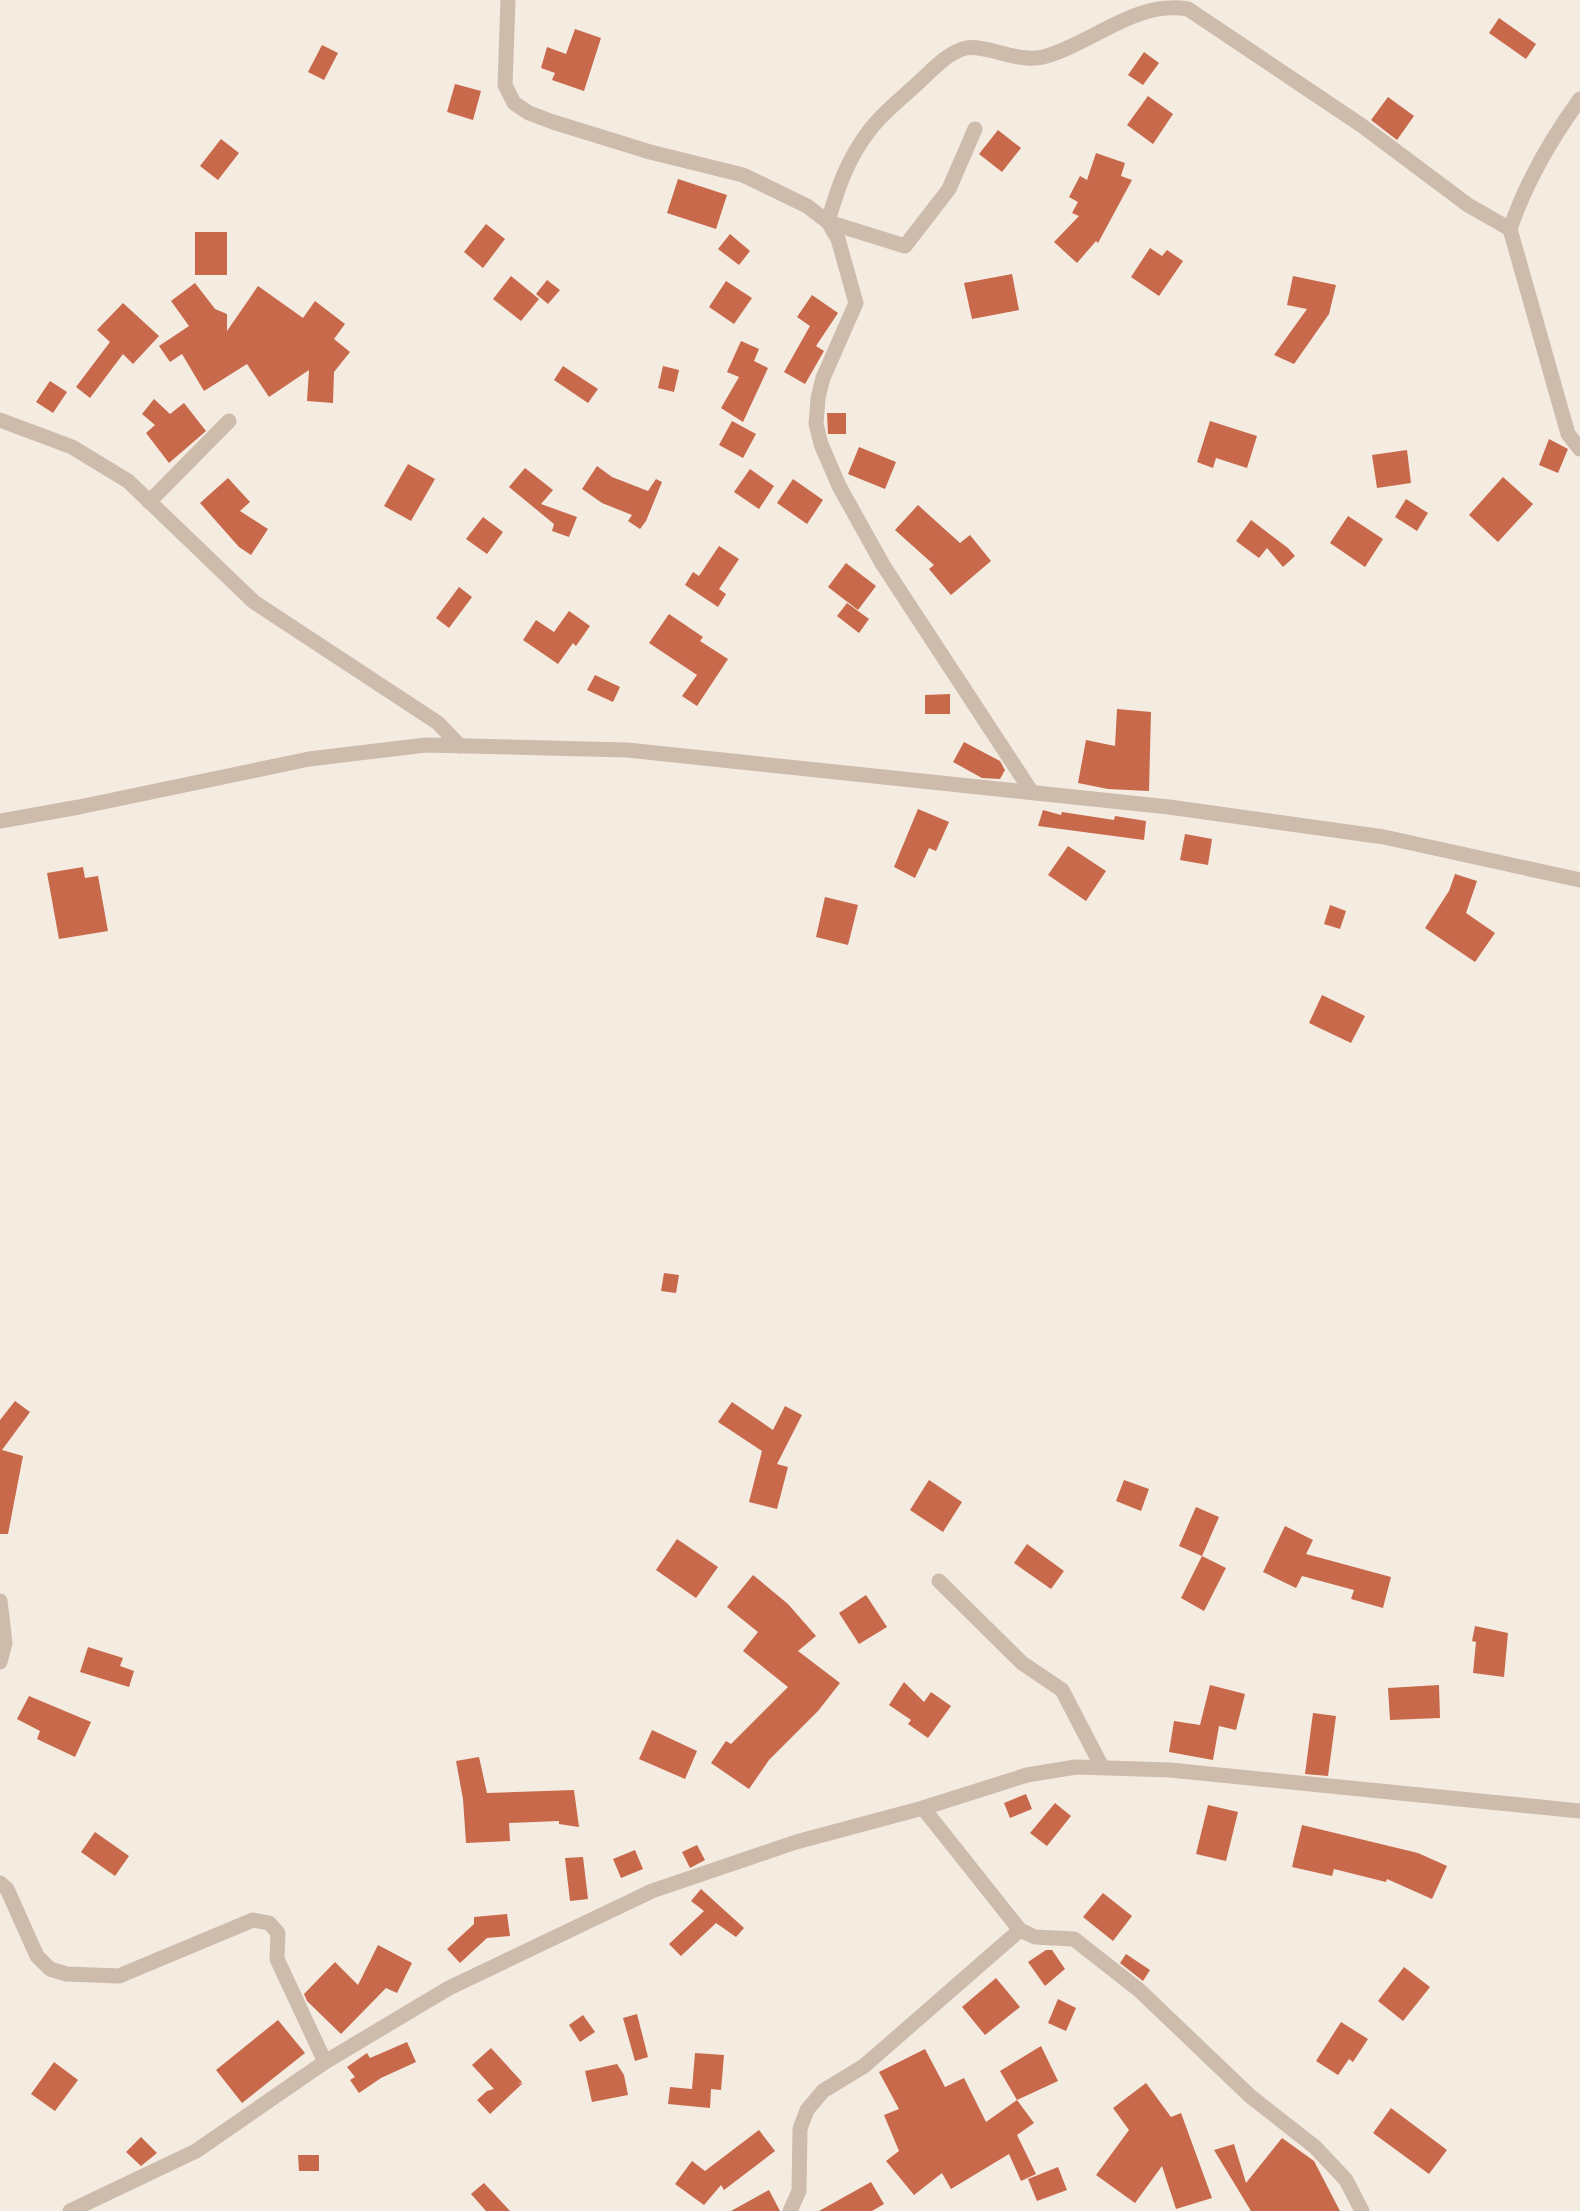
<svg xmlns="http://www.w3.org/2000/svg" width="1580" height="2211" font-family="Figtree,sans-serif">
<rect width="100%" height="100%" fill="#f4ebe1"/>
<g fill="#c8694b">
<path d="M1499 18 1536 44 1526 59 1489 33Z"/>
<path d="M575 29 601 38 584 91 552 80 555 73 541 68 547 47 566 54Z"/>
<path d="M322 45 338 53 324 80 308 72Z"/>
<path d="M1144 52 1159 63 1143 85 1128 75Z"/>
<path d="M455 84 481 91 473 120 447 112Z"/>
<path d="M1148 96 1173 114 1153 144 1127 125Z"/>
<path d="M1388 97 1414 116 1397 140 1371 120Z"/>
<path d="M998 130 1021 148 1002 172 979 154Z"/>
<path d="M221 139 239 153 218 180 200 166Z"/>
<path d="M1096 153 1125 163 1121 176 1132 180 1098 243 1096 241 1077 263 1054 242 1079 216 1072 213 1078 202 1069 197 1080 176 1087 180Z"/>
<path d="M678 179 727 195 716 229 667 213Z"/>
<path d="M486 224 505 239 483 268 464 252Z"/>
<rect x="195" y="232" width="32" height="43"/>
<path d="M730 234 750 251 739 265 718 249Z"/>
<path d="M1150 248 1162 256 1167 250 1183 261 1159 296 1131 277Z"/>
<path d="M1012 274 1019 310 972 319 964 283Z"/>
<path d="M511 276 539 299 521 321 493 299Z"/>
<path d="M1293 276 1336 285 1329 314 1294 364 1274 355 1307 309 1287 305Z"/>
<path d="M547 280 560 290 548 304 536 294Z"/>
<path d="M726 281 752 298 734 324 709 307Z"/>
<path d="M195 283 215 309 227 314V331L258 286 303 318 315 301 345 324 334 339 350 352 334 372 333 403 307 401 309 370 269 397 247 364 204 391 182 354 170 362 159 346 189 326 171 301Z"/>
<path d="M812 295 838 313 816 346 824 351 805 384 784 372 810 326 797 317Z"/>
<path d="M123 303 159 336 133 364 123 354 90 398 76 387 110 342 97 330Z"/>
<path d="M741 341 759 349 754 361 768 368 743 422 721 408 739 377 727 372Z"/>
<path d="M563 366 598 389 588 403 554 380Z"/>
<path d="M663 366 679 370 674 392 658 388Z"/>
<path d="M50 381 67 392 53 413 36 402Z"/>
<path d="M154 399 170 414 184 403 206 431 169 463 146 433 155 425 142 414Z"/>
<path d="M827 413H846V434H828Z"/>
<path d="M732 421 756 434 743 458 719 445Z"/>
<path d="M1210 421 1257 436 1247 468 1216 458 1213 468 1197 462Z"/>
<path d="M1549 439 1568 449 1558 473 1539 465Z"/>
<path d="M859 447 896 462 885 489 848 474Z"/>
<path d="M1407 450 1411 483 1377 488 1372 455Z"/>
<path d="M408 464 435 479 411 521 384 506Z"/>
<path d="M597 466 612 477 648 491 656 479 662 482 646 521 640 529 628 521 632 515 602 503 582 489Z"/>
<path d="M525 468 553 490 541 504 577 517 569 537 552 531 554 524 509 487Z"/>
<path d="M750 469 774 486 759 509 734 492Z"/>
<path d="M1503 477 1533 504 1498 542 1469 515Z"/>
<path d="M228 478 250 502 240 511 268 529 251 555 239 547 200 503Z"/>
<path d="M793 479 823 500 807 524 777 503Z"/>
<path d="M1406 499 1428 513 1417 531 1395 517Z"/>
<path d="M918 505 960 543 970 535 991 561 951 595 929 569 934 565 895 530Z"/>
<path d="M1348 516 1383 539 1365 567 1330 543Z"/>
<path d="M483 517 503 532 487 554 466 539Z"/>
<path d="M1251 520 1288 548 1295 556 1283 567 1267 548 1259 558 1236 541Z"/>
<path d="M719 546 739 559 719 589 726 594 718 607 685 585 693 572 699 576Z"/>
<path d="M846 563 876 586 858 610 828 587Z"/>
<path d="M459 587 472 597 449 628 436 618Z"/>
<path d="M847 603 869 619 859 633 837 616Z"/>
<path d="M569 611 590 626 576 646 573 643 558 664 523 640 536 620 554 632Z"/>
<path d="M669 614 703 637 700 641 728 659 697 706 682 696 697 675 649 643Z"/>
<path d="M595 675 620 687 613 702 587 690Z"/>
<path d="M950 694V714H925V695Z"/>
<path d="M1117 709 1151 712 1149 791 1108 789 1078 783 1086 740 1115 746Z"/>
<path d="M964 742 1000 761 1005 770 1000 779 982 778 953 762Z"/>
<path d="M918 809 949 822 936 851 929 848 915 878 894 867Z"/>
<path d="M1043 810 1061 815 1062 812 1114 820 1115 816 1146 821 1144 840 1038 826Z"/>
<path d="M1185 834 1212 839 1208 865 1180 860Z"/>
<path d="M1068 846 1106 871 1086 901 1048 875Z"/>
<path d="M83 867 85 878 98 876 108 931 59 939 47 873Z"/>
<path d="M1455 874 1477 881 1466 913 1495 933 1475 962 1425 928 1449 891Z"/>
<path d="M825 897 858 905 848 945 816 937Z"/>
<path d="M1330 905 1346 911 1340 929 1324 924Z"/>
<path d="M1322 995 1365 1016 1351 1043 1309 1023Z"/>
<path d="M664 1273 679 1275 676 1293 661 1291Z"/>
<path d="M15 1401 30 1412 2 1450 23 1456 8 1534H0V1420Z"/>
<path d="M732 1402 773 1430 785 1406 802 1415 777 1464 788 1467 777 1509 749 1502 762 1451 718 1422Z"/>
<path d="M929 1480 962 1502 943 1532 910 1510Z"/>
<path d="M1124 1480 1149 1489 1141 1511 1116 1501Z"/>
<path d="M1196 1507 1219 1517 1202 1556 1179 1546Z"/>
<path d="M1285 1526 1313 1540 1306 1554 1391 1577 1383 1608 1351 1599 1354 1590 1302 1576 1296 1588 1263 1572Z"/>
<path d="M677 1539 718 1567 696 1598 656 1570Z"/>
<path d="M1027 1544 1064 1571 1051 1589 1014 1563Z"/>
<path d="M1202 1556 1226 1568 1204 1611 1181 1598Z"/>
<path d="M753 1575 788 1604 816 1636 798 1651 840 1683 818 1711 769 1760 749 1789 711 1763 726 1741 731 1744 788 1687 743 1651 758 1632 727 1607Z"/>
<path d="M866 1595 887 1627 859 1644 839 1613Z"/>
<path d="M1475 1626 1508 1633 1504 1677 1473 1673 1476 1642 1472 1641Z"/>
<path d="M88 1647 123 1658 120 1666 134 1671 129 1687 80 1672Z"/>
<path d="M904 1682 924 1702 931 1692 951 1706 928 1738 908 1724 911 1720 889 1705Z"/>
<path d="M1210 1685 1245 1694 1236 1730 1219 1726 1213 1760 1169 1752 1174 1721 1200 1725Z"/>
<path d="M1439 1685 1440 1718 1390 1720 1388 1688Z"/>
<path d="M29 1696 91 1722 75 1757 37 1739 40 1731 17 1719Z"/>
<path d="M1313 1713 1336 1716 1328 1776 1305 1774Z"/>
<path d="M652 1730 697 1751 685 1779 639 1759Z"/>
<path d="M479 1757 487 1793 574 1790 579 1827 559 1824V1821L509 1823 510 1841 466 1843 463 1799 456 1761Z"/>
<path d="M1026 1794 1032 1809 1010 1818 1004 1803Z"/>
<path d="M1055 1803 1071 1816 1047 1846 1030 1833Z"/>
<path d="M1208 1805 1238 1812 1226 1861 1196 1854Z"/>
<path d="M1302 1825 1418 1853 1447 1866 1432 1899 1387 1879 1386 1882 1334 1869 1332 1876 1292 1867Z"/>
<path d="M95 1832 129 1856 115 1876 81 1852Z"/>
<path d="M697 1845 705 1860 690 1868 682 1852Z"/>
<path d="M635 1850 643 1869 621 1878 613 1859Z"/>
<path d="M583 1857 588 1899 570 1901 565 1858Z"/>
<path d="M701 1889 744 1928 736 1937 716 1923 681 1956 669 1944 704 1911 691 1901Z"/>
<path d="M1103 1893 1132 1916 1113 1941 1083 1917Z"/>
<path d="M507 1914 510 1936 487 1938 460 1963 447 1949 474 1924V1917Z"/>
<path d="M378 1945 412 1963 397 1993 386 1988 341 2034 307 2001 304 1994 335 1962 358 1985Z"/>
<path d="M1046 1950H1052L1065 1969 1045 1986 1028 1962Z"/>
<path d="M1126 1954 1150 1970 1143 1981 1120 1963Z"/>
<path d="M1404 1967 1430 1987 1403 2021 1378 2001Z"/>
<path d="M996 1978 1020 2007 985 2035 962 2007Z"/>
<path d="M1058 1999 1076 2008 1066 2031 1048 2023Z"/>
<path d="M637 2014 648 2057 635 2061 623 2018Z"/>
<path d="M583 2015 595 2032 580 2042 569 2025Z"/>
<path d="M278 2020 305 2053 242 2103 216 2070Z"/>
<path d="M1341 2022 1368 2039 1353 2062 1349 2059 1338 2075 1316 2061Z"/>
<path d="M407 2042 416 2062 381 2078 359 2093 350 2080 355 2077 347 2067 367 2053 370 2058Z"/>
<path d="M1041 2046 1058 2081 1017 2100 1000 2071Z"/>
<path d="M491 2048 522 2082 518 2084 523 2083 490 2114 477 2100 487 2091 494 2089 472 2065Z"/>
<path d="M925 2049 945 2087 964 2078 986 2122 1017 2100 1034 2123 1017 2135 1036 2174 1021 2181 1009 2154 951 2189 942 2173 914 2195 886 2161 899 2151 884 2115 899 2109 879 2072Z"/>
<path d="M695 2053 724 2055 721 2090 711 2089 710 2108 668 2104 670 2087 692 2089Z"/>
<path d="M54 2062 78 2080 55 2111 31 2094Z"/>
<path d="M617 2064 624 2075 628 2095 592 2102 585 2071Z"/>
<path d="M1146 2083 1171 2117 1181 2113 1212 2198 1176 2209 1162 2166 1135 2203 1096 2175 1129 2130 1113 2108Z"/>
<path d="M1391 2108 1447 2150 1429 2174 1373 2133Z"/>
<path d="M759 2130 775 2151 724 2190 721 2185 704 2205 675 2184 692 2161 705 2171Z"/>
<path d="M141 2137 157 2153 141 2166 126 2152Z"/>
<path d="M1282 2138 1314 2161 1340 2211H1251L1214 2150 1234 2144 1246 2183Z"/>
<path d="M298 2155H319V2171H299Z"/>
<path d="M1058 2167 1067 2190 1037 2201 1028 2179Z"/>
<path d="M871 2182 884 2204 872 2211H819Z"/>
<path d="M484 2183 510 2211H486L471 2194Z"/>
<path d="M769 2190 780 2211H731Z"/>
</g>
<g fill="none" stroke-linecap="round" stroke-linejoin="round">
<g stroke="#cdbbac" stroke-width="15">
<path d="M508 0 505 85 514 103 529 113 553 122 650 152 743 175 807 206 828 222 838 239 856 303 823 378 818 398 816 424 821 444 839 486 883 565 1031 791"/>
<path d="M975 129 949 189 905 246 828 222C837 189 848 158 869 131 882 113 902 98 918 83 931 71 948 52 966 48 986 44 1017 63 1043 57 1092 44 1135 0 1188 9L1361 125 1468 205 1510 229 1568 434 1580 449"/>
<path d="M1510 229C1526 182 1551 139 1580 99"/>
<path d="M0 420 72 447 128 481 254 602 438 723 460 746"/>
<path d="M149 502 229 421"/>
<path d="M0 821 79 807 309 759 426 745 627 750 1169 807 1384 837 1580 880"/>
<path d="M939 1581 1022 1663 1062 1690 1102 1767"/>
<path d="M0 1601 5 1643 0 1662"/>
<path d="M923 1808 1020 1930 1035 1937 1074 1939 1139 1990 1250 2096 1315 2147 1346 2180 1362 2211"/>
<path d="M0 1883 7 1889 37 1956 50 1969 66 1974 119 1976 253 1920 269 1923 278 1933 277 1959 325 2062"/>
<path d="M70 2211 196 2151 325 2062 449 1988 652 1891 796 1842 923 1808 1027 1775 1076 1767 1170 1770 1580 1811"/>
<path d="M790 2211 799 2191 800 2129 807 2110 823 2091 864 2066 1020 1930"/>
</g>
</g>
</svg>
